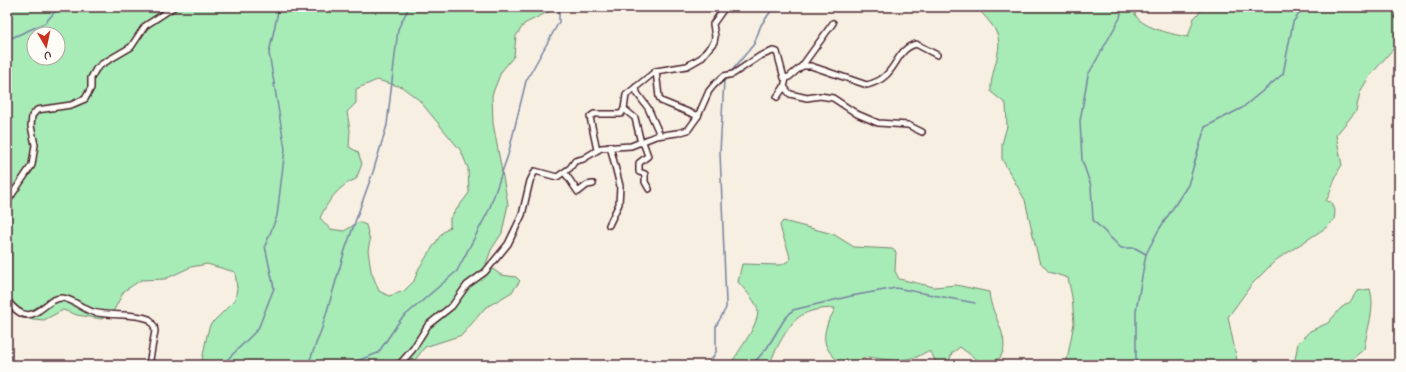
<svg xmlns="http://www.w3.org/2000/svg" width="1406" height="372" font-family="Mynerve,sans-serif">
<rect width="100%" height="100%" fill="#f6efe2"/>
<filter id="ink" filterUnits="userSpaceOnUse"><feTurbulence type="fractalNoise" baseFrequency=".025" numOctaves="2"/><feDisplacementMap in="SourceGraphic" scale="8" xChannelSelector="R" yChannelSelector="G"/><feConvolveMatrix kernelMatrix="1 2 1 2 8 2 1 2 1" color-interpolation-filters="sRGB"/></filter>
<g filter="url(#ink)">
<g fill="#a7ebb6" stroke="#788570" fill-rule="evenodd">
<path d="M7 7H558L524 24 516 36 514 56 501 72 492 95 493 123 508 204 502 233 491 250 486 264 501 275 516 277 520 281 512 292 485 308 462 335 425 347 411 365H201L207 335 210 325 235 300 237 288 235 272 207 264 191 267 165 279 141 280 124 291 114 310 102 319 77 315 63 310 44 320 22 318 7 308ZM34 34H58V58H34ZM377 80 402 87 419 100 461 151 468 168 469 193 450 218V227L442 233 419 268 414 281 404 291 389 296 379 291 371 271 368 250 370 241 366 225 359 222 344 231 330 229 320 218C327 202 339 185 356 179L362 164 358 152 349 147 350 130 347 112 356 103V89Z"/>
<path d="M977 7H1133C1134 10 1135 14 1136 16 1143 28 1175 35 1188 37L1194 18 1205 7H1399V42L1369 77 1360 92 1356 111 1336 135 1342 165C1334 176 1333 189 1326 201L1331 202 1335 213 1334 220 1327 227 1276 260 1252 284 1228 317 1238 365H1066L1074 323 1072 297 1068 278 1049 272 1039 261 1025 200 1002 159V144L1007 126 1006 104 991 92C989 74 1005 48 996 32 992 23 983 15 977 7Z"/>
<path d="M783 221 833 234 854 247 892 249 896 252 895 271 899 279 934 287 956 285 989 292C990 311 1004 327 1004 346 1004 350 1002 354 1000 358L984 365 960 347 952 353 948 364 937 365 931 352H926L917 357 897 361 868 357 843 365C827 352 820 343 828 322 830 317 834 313 835 308 803 309 795 316 780 342 776 350 772 356 770 365H730C737 353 763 320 757 307 753 298 744 289 738 282L742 264 781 265 790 260C789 248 782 237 780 225Z"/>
<path d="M1370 289C1376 309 1367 328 1364 349L1345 365H1294L1298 343 1310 331 1328 323 1341 308 1350 302 1357 291Z"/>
</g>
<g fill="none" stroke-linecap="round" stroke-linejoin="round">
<g stroke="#7683a1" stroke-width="1.5">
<path d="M1122 7 1120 18 1088 75 1080 121 1082 160 1091 186 1093 220 1121 248H1135L1146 254"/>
<path d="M7 40 45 23 59 7"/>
<path d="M730 73 754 44 761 25 774 7"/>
<path d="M222 365 258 329 274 288 265 246 277 216 285 149 269 53 279 7"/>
<path d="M308 365 322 328 345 250 373 172 387 125 398 29 409 7"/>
<path d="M346 365 378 353 401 319 457 271 489 210 508 155 526 81 559 22V7"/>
<path d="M708 365 716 352V326L726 308V303L720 152 724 80 726 78"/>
<path d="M752 365 767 348 784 320 793 310 851 296 896 288 975 303"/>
<path d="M1136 365V311L1146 254 1158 231 1188 185 1205 127 1242 108 1283 74 1293 22 1304 7"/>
</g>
<g stroke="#4a1f2b" stroke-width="8">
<g id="street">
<path d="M802 66 833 23"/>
<path d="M656 71 659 97 661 101 698 116"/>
<path d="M636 87 637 93 648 108 660 135"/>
<path d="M784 87 790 94 807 98 820 96 833 98 857 114 878 123 908 125 922 132"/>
<path d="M777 97 784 87 786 79"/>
<path d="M624 109 635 118 641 143"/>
<path d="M643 142 648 156 639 163V172L645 174V182L649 189"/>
<path d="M597 150 590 117 594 114H621L624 109 626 95 656 71 687 66 701 58 714 42 715 37 713 24 725 7"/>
<path d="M565 173 578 192 587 185 593 184"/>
<path d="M7 202 32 165 35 145 31 126 32 116 37 110 71 105 85 99 91 88V78L96 69 102 64 131 47 145 26 174 7"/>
<path d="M609 225 619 204 620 186 610 146"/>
<path d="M7 253V254"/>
<path d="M7 300C33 335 43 297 62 298 74 299 82 309 93 312 111 317 131 312 149 319L154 326 155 331 149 365"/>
<path d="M399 365 413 349 428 325 452 306 467 285 485 272 508 244 522 215 530 181 535 171 557 177 570 168 575 161 583 159 601 148 631 146 656 136 677 133 688 130 698 116 709 91 714 85 724 76 733 74 760 56 773 51 777 52 784 78 789 77 802 66H811L867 85C874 83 880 81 885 76 897 66 899 48 916 44L937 55"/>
</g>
</g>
<use href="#street" stroke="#fdfcf7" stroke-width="5"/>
</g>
</g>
<rect width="1406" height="372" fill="none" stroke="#fdfcf7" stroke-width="24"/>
<rect x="12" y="12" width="1382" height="348" fill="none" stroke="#4a1f2b" stroke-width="1.5" filter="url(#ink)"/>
<g transform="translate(46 46) rotate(171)"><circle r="19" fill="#fdfcf7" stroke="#b5a4a5"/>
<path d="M0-3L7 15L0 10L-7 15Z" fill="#c8321e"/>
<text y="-6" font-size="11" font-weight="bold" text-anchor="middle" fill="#4a1f2b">U</text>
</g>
</svg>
